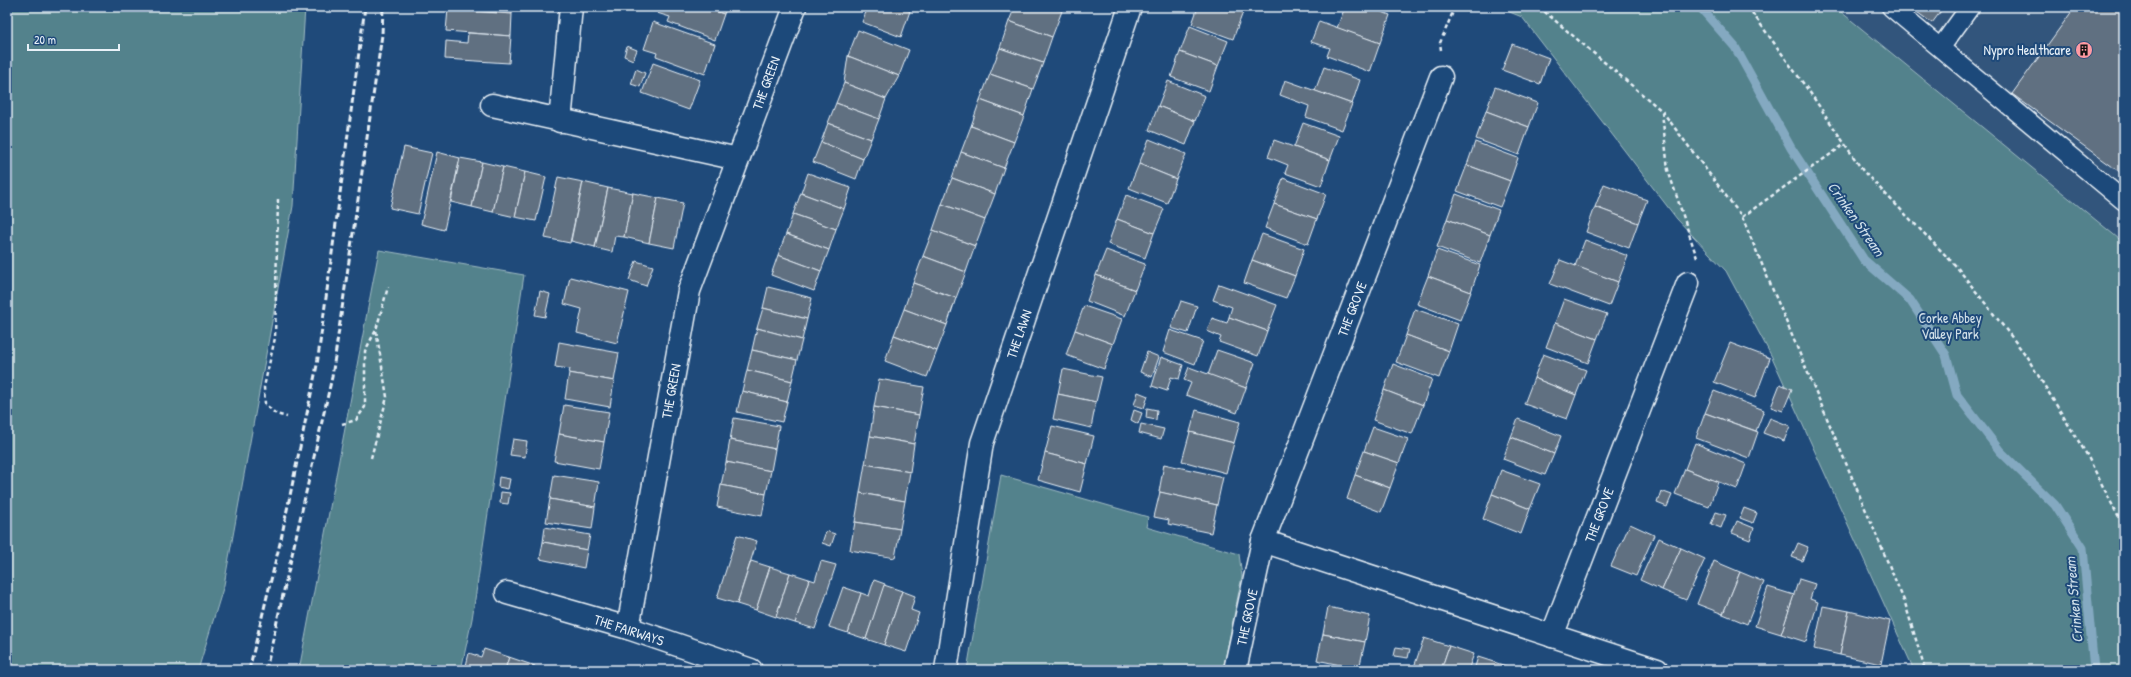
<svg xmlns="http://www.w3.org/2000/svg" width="2131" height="677" font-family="'Patrick Hand',sans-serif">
<rect width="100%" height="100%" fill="#1f4a7a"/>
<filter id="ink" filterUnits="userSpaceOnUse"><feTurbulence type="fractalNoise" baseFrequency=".025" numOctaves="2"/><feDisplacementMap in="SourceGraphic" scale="8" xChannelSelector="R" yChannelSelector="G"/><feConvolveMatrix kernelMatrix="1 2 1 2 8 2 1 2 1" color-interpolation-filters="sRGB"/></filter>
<g filter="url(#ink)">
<path fill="#33557c" d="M1835 7H2124V243Z"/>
<g fill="#53828c" stroke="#9ebac2">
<path d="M7 7H305L293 206 224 585 198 670H7Z"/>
<path d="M1497 7H1835L2124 243V670H1914L1772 357 1726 271 1677 219 1522 17Z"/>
<path d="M379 250 524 275 472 619 461 670H299Z"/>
<path d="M1001 475 1148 517 1146 527 1239 554 1242 576 1223 670H967Z"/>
</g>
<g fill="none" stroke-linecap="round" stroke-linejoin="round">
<path stroke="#84a9c1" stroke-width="9" d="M1700 7 1735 47 1791 148 1864 260 1910 300 1946 355 1957 395 2000 451 2055 505 2083 548 2094 670"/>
</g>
<g fill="#617081" stroke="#e8f1f8">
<path d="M470 7H513L512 14 469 11Z"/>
<path d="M659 7H704L724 14 715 40 668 22 670 17 657 13Z"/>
<path d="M704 7H727L724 14Z"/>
<path d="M868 7H899L910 11 901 37 862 22Z"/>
<path d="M1015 7H1051L1062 11 1052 37 1009 21Z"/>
<path d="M1198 7H1229L1243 12 1233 39 1192 24Z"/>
<path d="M1229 7H1245L1243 12Z"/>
<path d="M1345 7H1369L1390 15 1380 43 1337 28Z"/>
<path d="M1910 7H1944L1932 23Z"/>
<path d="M2075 7H2124V175L2012 94Z"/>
<path d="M448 9 512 14 511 36 446 31Z"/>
<path d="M1009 21 1052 37 1043 63 1000 48Z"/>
<path d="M1319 21 1380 43 1370 72 1327 56 1330 48 1311 42Z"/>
<path d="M653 22 715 44 705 74 656 56 657 53 644 49Z"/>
<path d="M1190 26 1228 41 1218 66 1180 52Z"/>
<path d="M858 30 909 50 899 76 848 56Z"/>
<path d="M468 33 511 36 509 63 445 59 446 41 467 43Z"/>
<path d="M1512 44 1549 58 1540 84 1502 70Z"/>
<path d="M627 46 637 50 633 60 624 56Z"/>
<path d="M1000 48 1043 63 1033 89 990 74Z"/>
<path d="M1180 52 1218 66 1209 91 1171 77Z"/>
<path d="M848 56 899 76 886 99 844 83Z"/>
<path d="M653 63 700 80 689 110 642 93Z"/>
<path d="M1324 67 1360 80 1352 104 1315 91Z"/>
<path d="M636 69 645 73 640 87 631 84Z"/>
<path d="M990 74 1033 89 1024 116 980 100Z"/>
<path d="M1285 80 1352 104 1342 130 1306 117 1309 106 1280 95Z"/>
<path d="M1168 81 1205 96 1195 121 1158 106Z"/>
<path d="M844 83 886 99 879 119 836 103Z"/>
<path d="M1495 87 1538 103 1529 127 1486 111Z"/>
<path d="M980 100 1024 116 1014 142 971 126Z"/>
<path d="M836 103 879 119 871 139 828 123Z"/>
<path d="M1158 106 1195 121 1186 145 1149 130Z"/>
<path d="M1486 111 1529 127 1519 155 1476 139Z"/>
<path d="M828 123 871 139 863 159 821 142Z"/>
<path d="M1303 123 1339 136 1330 160 1294 147Z"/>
<path d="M971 126 1014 142 1004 168 961 152Z"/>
<path d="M1149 139 1186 154 1176 179 1139 164Z"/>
<path d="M1274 140 1330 160 1321 186 1285 173 1288 165 1268 157Z"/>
<path d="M821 142 863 159 856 179 813 162Z"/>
<path d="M1475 142 1518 158 1510 181 1467 165Z"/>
<path d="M404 147 432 153 418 214 390 208Z"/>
<path d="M437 152 460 158 444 230 421 224Z"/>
<path d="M961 152 1004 168 995 194 952 178Z"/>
<path d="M460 158 482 162 472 207 451 202Z"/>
<path d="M482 162 503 167 493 212 472 207Z"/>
<path d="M1139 164 1176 179 1167 203 1129 188Z"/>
<path d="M1467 165 1510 181 1500 207 1457 191Z"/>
<path d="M503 167 525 172 515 217 493 212Z"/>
<path d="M525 172 546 177 536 221 515 217Z"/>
<path d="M808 173 851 188 844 209 801 193Z"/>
<path d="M558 177 583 182 570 243 545 238Z"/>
<path d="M952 178 995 194 985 220 942 204Z"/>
<path d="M1283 178 1326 194 1317 219 1274 204Z"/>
<path d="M583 182 608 188 595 247 571 241Z"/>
<path d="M1604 184 1647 200 1638 223 1595 207Z"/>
<path d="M608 188 633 193 624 237 615 236 612 252 595 248Z"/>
<path d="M633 193 658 198 649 243 624 237Z"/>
<path d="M801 193 844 209 836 229 793 214Z"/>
<path d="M1456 194 1499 210 1490 235 1447 219Z"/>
<path d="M1126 195 1164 209 1154 233 1117 219Z"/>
<path d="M658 198 683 203 674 248 649 243Z"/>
<path d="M942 204 985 220 975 246 933 230Z"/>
<path d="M1274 204 1317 219 1308 244 1265 228Z"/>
<path d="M1595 207 1638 223 1629 248 1586 232Z"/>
<path d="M793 214 836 229 829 250 786 234Z"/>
<path d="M1117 219 1154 233 1145 258 1108 244Z"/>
<path d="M1447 219 1490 235 1480 263 1437 247Z"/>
<path d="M933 230 975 246 966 272 923 256Z"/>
<path d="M786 234 829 250 821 271 778 255Z"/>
<path d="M1262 234 1304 249 1295 276 1252 260Z"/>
<path d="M1585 240 1628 256 1618 282 1575 266Z"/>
<path d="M1106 250 1145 264 1135 290 1096 275Z"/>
<path d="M1437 250 1480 265 1471 292 1428 276Z"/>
<path d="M778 255 821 271 814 291 771 275Z"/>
<path d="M923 256 966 272 956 298 913 283Z"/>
<path d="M1252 260 1295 276 1286 298 1244 283Z"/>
<path d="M1560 260 1618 282 1609 306 1550 284Z"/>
<path d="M636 261 653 266 646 286 629 280Z"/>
<path d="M1096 275 1135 290 1125 316 1087 301Z"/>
<path d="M1428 276 1471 292 1460 320 1417 304Z"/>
<path d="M570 277 629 292 617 343 577 333 582 309 564 304Z"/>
<path d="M913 283 956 298 947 325 904 309Z"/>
<path d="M1219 284 1277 305 1267 331 1229 317 1232 307 1213 300Z"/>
<path d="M768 287 812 298 807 319 763 308Z"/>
<path d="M540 291 550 294 545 317 535 315Z"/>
<path d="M1564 299 1607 314 1597 339 1555 323Z"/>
<path d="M1181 301 1197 306 1188 333 1171 328Z"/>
<path d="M1084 306 1122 319 1113 344 1075 330Z"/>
<path d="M763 308 807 319 802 340 757 328Z"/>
<path d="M904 309 947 325 937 351 894 335Z"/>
<path d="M1415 309 1458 324 1449 351 1406 335Z"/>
<path d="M1229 317 1267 331 1258 356 1219 342 1221 337 1207 331 1212 318 1227 323Z"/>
<path d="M1555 323 1597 339 1588 363 1546 347Z"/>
<path d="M757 328 802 340 797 360 752 350Z"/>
<path d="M1075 330 1113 344 1104 369 1066 355Z"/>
<path d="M1170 330 1203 341 1195 364 1163 352Z"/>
<path d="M894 335 937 351 927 377 885 361Z"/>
<path d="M1406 335 1449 351 1439 378 1396 362Z"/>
<path d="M559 342 619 353 614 381 569 373 570 369 555 367Z"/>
<path d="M1730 343 1770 358 1755 398 1714 382Z"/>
<path d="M752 350 797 360 792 381 747 370Z"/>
<path d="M1217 350 1255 363 1246 388 1208 375Z"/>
<path d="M1147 352 1159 357 1152 377 1140 372Z"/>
<path d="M1543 354 1586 370 1576 395 1534 378Z"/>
<path d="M1161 357 1183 365 1179 379 1171 377 1167 391 1152 386Z"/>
<path d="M1393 364 1432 379 1423 405 1384 390Z"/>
<path d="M1189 367 1246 388 1237 413 1186 395 1191 383 1184 380Z"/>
<path d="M1063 369 1102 377 1096 402 1058 394Z"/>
<path d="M747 370 792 381 787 402 742 391Z"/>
<path d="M569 373 614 381 610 407 565 399Z"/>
<path d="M1534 378 1576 395 1567 419 1524 404Z"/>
<path d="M879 379 924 387 919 415 874 407Z"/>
<path d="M1780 384 1792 389 1783 411 1771 407Z"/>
<path d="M1384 390 1423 405 1412 434 1373 420Z"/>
<path d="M742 391 787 402 782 422 737 412Z"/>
<path d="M1714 391 1764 410 1756 431 1705 413Z"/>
<path d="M1138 392 1148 396 1144 408 1134 405Z"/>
<path d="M1058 394 1096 402 1091 428 1053 419Z"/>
<path d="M564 405 609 412 604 442 559 434Z"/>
<path d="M874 407 919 415 914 444 870 436Z"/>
<path d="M1147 408 1157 410 1156 420 1146 418Z"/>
<path d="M1134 410 1142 413 1138 424 1131 420Z"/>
<path d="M1196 410 1240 422 1234 443 1190 432Z"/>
<path d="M1705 413 1758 432 1749 458 1696 438Z"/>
<path d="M734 418 779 426 775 449 730 440Z"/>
<path d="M1770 418 1790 426 1784 441 1763 433Z"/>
<path d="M1518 419 1561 436 1554 454 1511 437Z"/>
<path d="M1141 424 1164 429 1161 439 1139 433Z"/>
<path d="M1052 426 1094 436 1087 464 1045 453Z"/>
<path d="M1373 427 1408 439 1399 463 1364 451Z"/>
<path d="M1190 432 1234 443 1226 473 1182 461Z"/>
<path d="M559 434 604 442 599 469 554 461Z"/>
<path d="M870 436 914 444 910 472 865 464Z"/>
<path d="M1511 437 1554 454 1545 475 1503 459Z"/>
<path d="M513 439 527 441 525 457 510 455Z"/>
<path d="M730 440 775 449 771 471 726 462Z"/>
<path d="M1695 443 1746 464 1737 489 1685 469Z"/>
<path d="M1364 451 1399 463 1390 488 1355 475Z"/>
<path d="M1045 453 1087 464 1080 492 1038 480Z"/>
<path d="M726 462 771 471 766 494 721 485Z"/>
<path d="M865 464 910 472 905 501 860 493Z"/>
<path d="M1164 464 1223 477 1217 505 1159 492Z"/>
<path d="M1685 469 1718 482 1709 507 1675 494Z"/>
<path d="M1501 470 1540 484 1530 509 1492 494Z"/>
<path d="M554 475 599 482 595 507 550 499Z"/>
<path d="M1355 475 1390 488 1381 512 1347 499Z"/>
<path d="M499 477 510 479 508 489 498 487Z"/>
<path d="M721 485 766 494 762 516 717 507Z"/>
<path d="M1661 491 1672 495 1667 507 1657 503Z"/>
<path d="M501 492 510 493 508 504 500 503Z"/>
<path d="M1160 492 1217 505 1211 533 1168 524 1169 520 1154 517Z"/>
<path d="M860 493 905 501 900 529 855 522Z"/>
<path d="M1492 494 1530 509 1521 534 1483 519Z"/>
<path d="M550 499 595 507 592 529 546 522Z"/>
<path d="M1744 508 1757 513 1753 523 1740 518Z"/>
<path d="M1716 512 1726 515 1721 528 1711 524Z"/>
<path d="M1737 521 1754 528 1750 540 1732 533Z"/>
<path d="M855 522 900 529 895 558 850 550Z"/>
<path d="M1630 524 1654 535 1636 576 1611 566Z"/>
<path d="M545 527 590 535 587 550 543 542Z"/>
<path d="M826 531 835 534 831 546 822 543Z"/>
<path d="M737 535 757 541 737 604 717 598Z"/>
<path d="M1659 538 1681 548 1662 590 1640 580Z"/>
<path d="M543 542 587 550 584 568 540 559Z"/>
<path d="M1798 543 1808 547 1802 561 1792 557Z"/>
<path d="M1681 548 1705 559 1686 600 1662 590Z"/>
<path d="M751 561 770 567 756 610 737 604Z"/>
<path d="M821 561 836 565 815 629 795 623 809 579 815 581Z"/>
<path d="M1714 561 1740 572 1723 614 1697 604Z"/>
<path d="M770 567 790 573 776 617 756 610Z"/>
<path d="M1740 572 1764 582 1747 624 1723 614Z"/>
<path d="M790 573 809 579 795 623 776 617Z"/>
<path d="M1799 579 1815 584 1810 599 1818 602 1806 642 1781 634Z"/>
<path d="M874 580 885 584 866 639 848 633 861 593 869 596Z"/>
<path d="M884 585 902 591 884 645 866 639Z"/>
<path d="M843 587 861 593 848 633 829 627Z"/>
<path d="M1768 587 1794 595 1781 634 1755 626Z"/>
<path d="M902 591 915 596 911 610 919 613 906 652 884 645Z"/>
<path d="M1823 606 1849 611 1840 655 1814 649Z"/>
<path d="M1328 607 1370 616 1365 642 1323 634Z"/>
<path d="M1849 611 1890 621 1881 664 1840 655Z"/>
<path d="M1323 634 1365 642 1359 669 1317 660Z"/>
<path d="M1424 638 1449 646 1441 670H1413Z"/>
<path d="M1449 646 1474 654 1468 670H1441Z"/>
<path d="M1396 647 1410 649 1408 658 1394 656Z"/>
<path d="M484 649 509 657 505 670H465L469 653 481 657Z"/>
<path d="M509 657 535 666 533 670H505Z"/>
<path d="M1478 657 1503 665 1501 670H1474Z"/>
<path d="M1503 665 1518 670H1501Z"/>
</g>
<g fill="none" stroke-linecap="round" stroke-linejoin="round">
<g stroke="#e8f1f8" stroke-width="21">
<g id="service">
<path d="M1891 7 2124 201"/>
<path d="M1941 47 1970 7"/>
</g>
</g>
<g stroke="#e8f1f8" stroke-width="25">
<g id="minor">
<path d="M492 105 738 159"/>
<path d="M560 121 571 7"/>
<path d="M1263 541 1657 670"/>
<path d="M507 593 628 628 751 670"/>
<path d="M628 628 689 291 795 7"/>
<path d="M1552 636 1688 283"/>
<path d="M946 670 982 443 1130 7"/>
<path d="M1235 670 1263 541 1441 77"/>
</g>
</g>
<g stroke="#e8f1f8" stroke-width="2.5" stroke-dasharray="4 3" stroke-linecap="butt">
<path d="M1539 7 1662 111 1742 217 1905 603 1925 670"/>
<path d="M1748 7 1811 94 1863 171 1956 266 2025 354 2087 455 2123 526 2124 563"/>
<path d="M1441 50 1440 43 1455 7"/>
<path d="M1662 112 1668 170 1697 258"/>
<path d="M278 199 275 338 264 387 265 404 276 414 287 417"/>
<path d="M1742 217 1845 144"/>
<path d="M342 424 356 420 365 407V351L376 330"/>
<path d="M371 458 387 397 376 330 388 287"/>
</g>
<use href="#service" stroke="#1f4a7a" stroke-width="18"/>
<use href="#minor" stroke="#1f4a7a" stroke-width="22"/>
<g stroke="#e8f1f8" stroke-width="3" stroke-dasharray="6 3" stroke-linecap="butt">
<path d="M249 670 281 539 317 365 365 7"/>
<path d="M266 670 332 377 382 35 383 7"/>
</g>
</g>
</g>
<defs>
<g id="building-disc" transform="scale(0.9)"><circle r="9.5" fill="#ff9aa2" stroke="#1f4a7a"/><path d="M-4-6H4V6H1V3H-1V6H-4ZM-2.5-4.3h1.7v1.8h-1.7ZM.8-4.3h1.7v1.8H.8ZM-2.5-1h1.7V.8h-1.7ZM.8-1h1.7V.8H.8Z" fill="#111"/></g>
</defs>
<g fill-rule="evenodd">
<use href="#building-disc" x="2084" y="50"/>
</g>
<g text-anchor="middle" stroke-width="4" stroke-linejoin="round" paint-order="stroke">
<g font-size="14" fill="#e8f1f8" stroke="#1f4a7a" text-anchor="end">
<text x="2071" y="55">Nypro Healthcare</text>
</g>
<g font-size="14" fill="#e8f1f8" stroke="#1f4a7a">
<text transform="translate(766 83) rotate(-70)" y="5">THE GREEN</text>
<text transform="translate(1352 309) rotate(-69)" y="5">THE GROVE</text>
<text transform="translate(1019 334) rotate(-71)" y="5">THE LAWN</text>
<text transform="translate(671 391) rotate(-80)" y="5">THE GREEN</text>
<text transform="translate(1599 515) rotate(-69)" y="5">THE GROVE</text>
<text transform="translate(1247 617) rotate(-78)" y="5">THE GROVE</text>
<text transform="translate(629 630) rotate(18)" y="5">THE FAIRWAYS</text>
</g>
<g font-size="14" fill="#d2e0e8" stroke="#1f4a7a">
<text x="1950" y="323">Corke Abbey<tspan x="1950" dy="16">Valley Park</tspan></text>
</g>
<g font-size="15" font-style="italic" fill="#cfdfea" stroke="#1f4a7a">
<text transform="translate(1856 219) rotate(55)" y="5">Crinken Stream</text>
<text transform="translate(2074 600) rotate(-95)" y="5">Crinken Stream</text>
</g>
</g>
<rect width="2131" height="677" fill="none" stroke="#1f4a7a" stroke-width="24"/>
<rect x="12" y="12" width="2107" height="653" fill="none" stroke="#e8f1f8" stroke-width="1.5" filter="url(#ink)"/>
<path d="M28 44v6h91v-6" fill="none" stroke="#e8f1f8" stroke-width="2"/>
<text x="34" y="44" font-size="12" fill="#e8f1f8" stroke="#1f4a7a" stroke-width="3" paint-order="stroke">20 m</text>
</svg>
